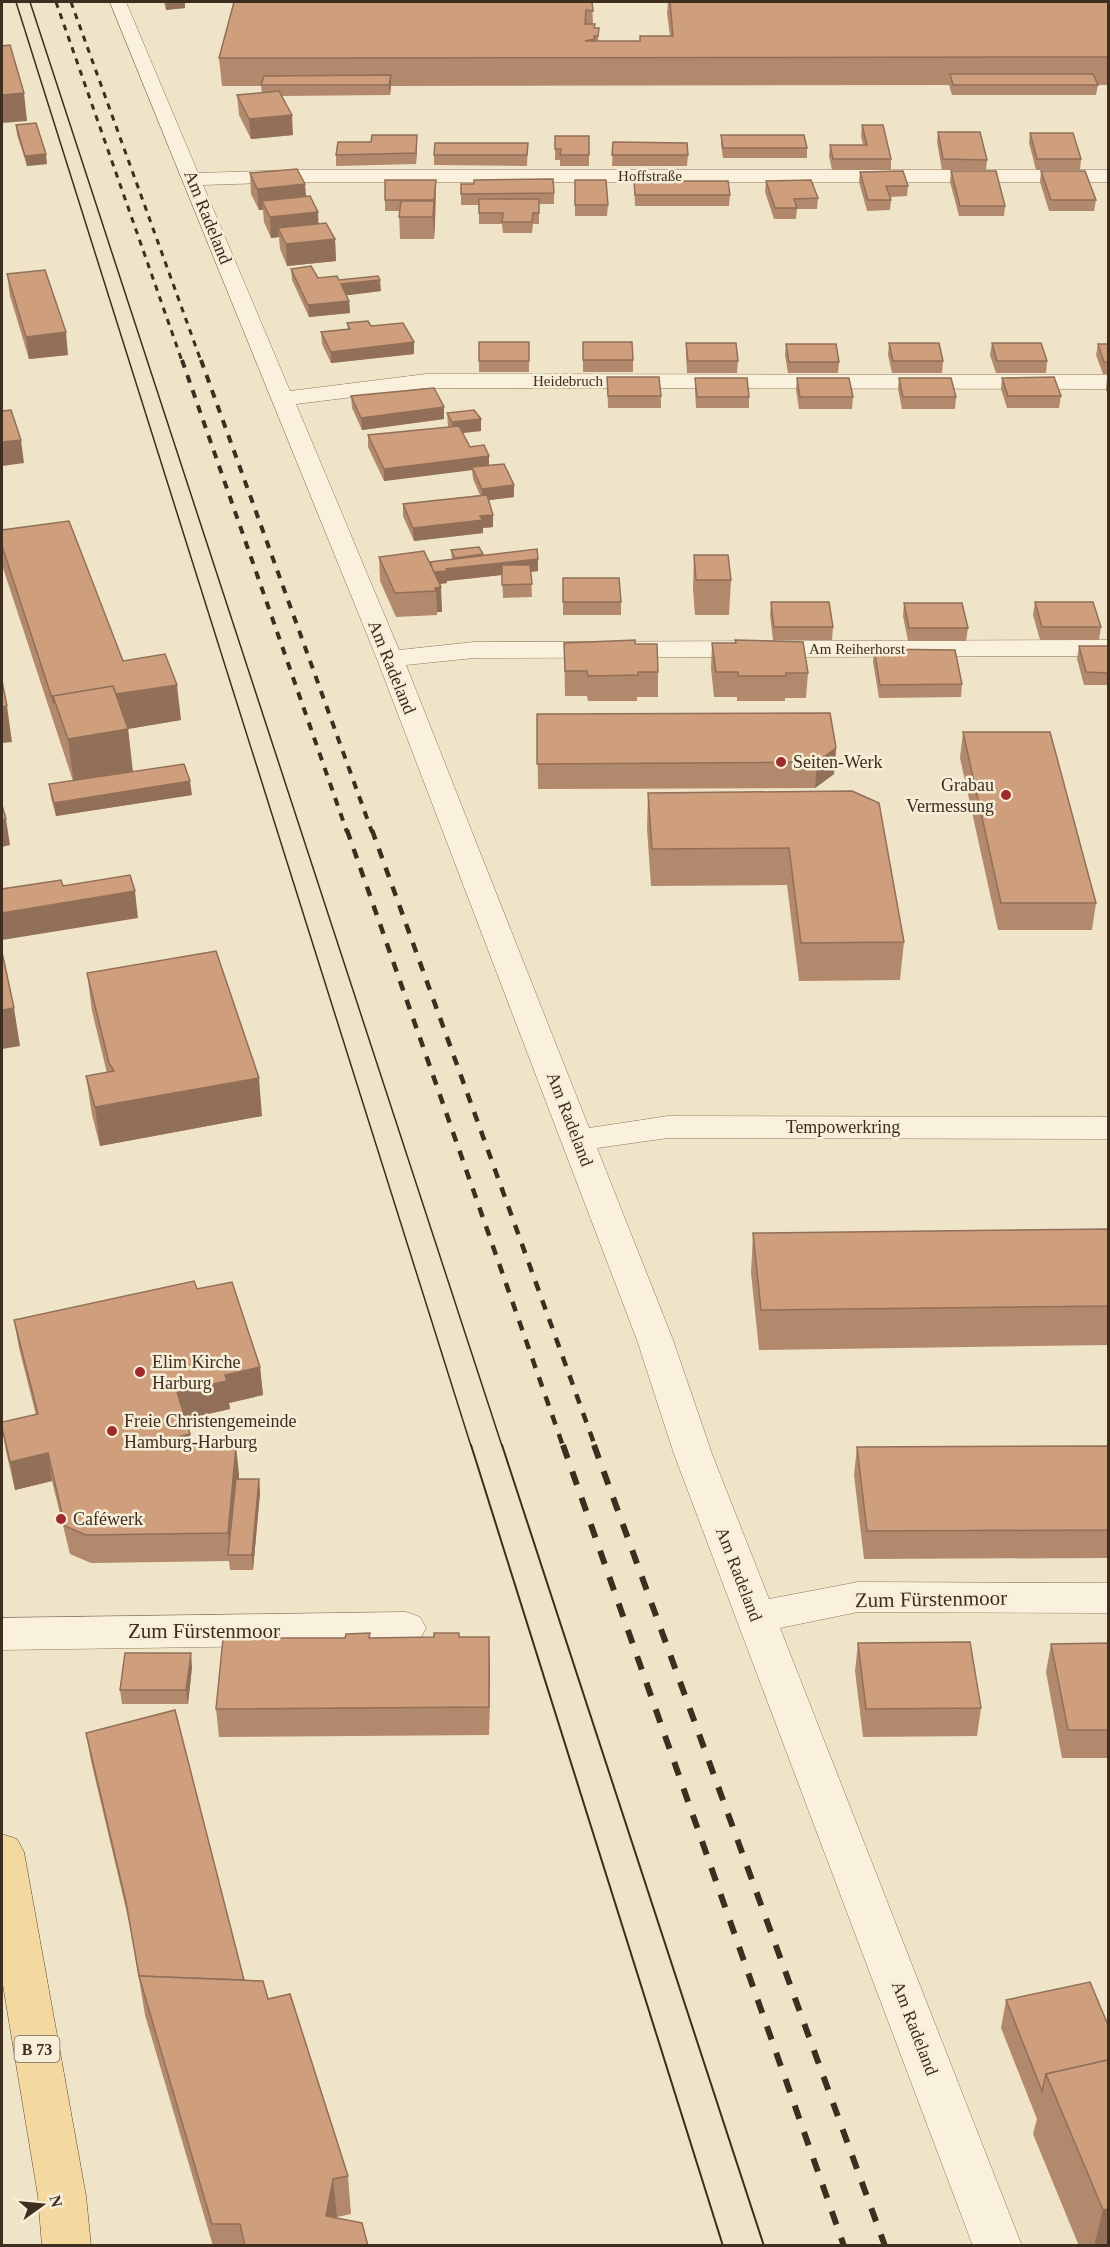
<svg xmlns="http://www.w3.org/2000/svg" width="1110" height="2247" font-family="'Times New Roman',serif">
<rect width="100%" height="100%" fill="#f0e4c8"/>
<g fill="none" stroke-linecap="round" stroke-linejoin="round">
<g stroke="#8d765c" stroke-width="1">
<g id="minor">
<path d="M110 2H126L198 173 298 170H1108V182H298L203 185 290 391 426 374 1108 375V389L426 388 296 404 399 650 474 642 1108 640V656L474 658 406 665 589 1128 668 1116 1108 1117V1139L668 1138 597 1148 673 1340 712 1454 769 1599 858 1582 1108 1583V1613L858 1612 780 1628 1022 2246H973L674 1454 637 1340 377 659Z"/>
<path d="M406 1612 420 1617 426 1628 420 1639 406 1644 2 1650V1618Z"/>
</g>
</g>
<g stroke="#5b4430" stroke-width="1">
<path id="primary" d="M2 1834 17 1839 24 1852 86 2196 91 2246H42L38 2196 2 1979Z"/>
</g>
<use href="#minor" fill="#faf1dc" fill-rule="evenodd"/>
<use href="#primary" fill="#f3d9a0" fill-rule="evenodd"/>
<g stroke="#3d2e20" stroke-width="1.5">
<path d="M16 2 471 1446"/>
<path d="M30 2 502 1446"/>
</g>
<g stroke="#3d2e20" stroke-width="2">
<path d="M471 1445 723 2246"/>
<path d="M502 1445 764 2246"/>
</g>
<g stroke="#3d2e20" stroke-width="3" stroke-dasharray="6 6" stroke-linecap="butt">
<path d="M56 2 182 361"/>
<path d="M71 2 201 361"/>
</g>
<g stroke="#3d2e20" stroke-width="4" stroke-dasharray="8 8" stroke-linecap="butt">
<path d="M182 360 347 832"/>
<path d="M201 360 372 832"/>
</g>
<g stroke="#3d2e20" stroke-width="4.5" stroke-dasharray="10 10" stroke-linecap="butt">
<path d="M347 830 563 1446"/>
<path d="M372 830 595 1446"/>
</g>
<g stroke="#3d2e20" stroke-width="6" stroke-dasharray="14 14" stroke-linecap="butt">
<path d="M563 1445 844 2246"/>
<path d="M594 1445 885 2246"/>
</g>
</g>
<g fill="#b2896c">
<path d="M164 2H592L593 24H595V28H599L598 41H640V36H670L667 13 668 2H1108V85H1098L1096 95H952L949 85 391 86 390 95 281 96 293 135 251 139 239 115 237 95 262 93 261 86H222L219 58 234 2 185 3V8L166 10Z"/>
<path d="M16 125 47 164 27 166 17 135Z"/>
<path d="M862 125 891 159V170H832L829 156 830 145H863L861 136Z"/>
<path d="M938 132 987 160 986 170H942L937 142Z"/>
<path d="M1030 133 1081 159 1080 170H1036L1029 143Z"/>
<path d="M417 135V146L416 164 336 166V155L371 142Z"/>
<path d="M721 135 807 148V158H723L721 145Z"/>
<path d="M555 136H589V166H560V160H555Z"/>
<path d="M613 142 688 155 687 166H612Z"/>
<path d="M528 143 527 166 434 165V155Z"/>
<path d="M951 171 1005 206 1004 216H959L950 182Z"/>
<path d="M1041 171 1096 200 1094 211H1049L1040 182Z"/>
<path d="M860 172 908 186 907 196 890 197 891 200 890 210 867 211 859 182Z"/>
<path d="M250 173 306 197 319 224 335 239 336 261 287 266 280 249 279 237 271 238 264 222 263 210H259L251 194Z"/>
<path d="M436 180 435 222 434 239H400L399 211H385V200Z"/>
<path d="M575 180 608 205 607 216H575Z"/>
<path d="M634 181 730 195 729 206H635Z"/>
<path d="M766 181 818 198 817 209H797L796 219H774L765 192Z"/>
<path d="M461 184 554 193V204H539V224H533L532 233H503L502 224H479V205H461Z"/>
<path d="M291 269 318 278 339 280 381 291 346 295 349 301 350 313 309 317 292 280Z"/>
<path d="M7 274 68 355 29 359 10 296Z"/>
<path d="M347 323 371 326 414 342V354L331 363 322 344 321 332 348 329Z"/>
<path d="M529 342V372H479V361Z"/>
<path d="M583 342 633 360V372H583Z"/>
<path d="M686 343 738 361 737 373H687L686 355Z"/>
<path d="M889 343 943 361 942 373H892L888 355Z"/>
<path d="M992 343 1047 361 1046 373H996L990 355Z"/>
<path d="M786 344 839 362 838 373H788L785 355Z"/>
<path d="M1098 344H1108V374H1103L1096 355Z"/>
<path d="M607 377 661 396V408H608Z"/>
<path d="M695 378 749 397V408H696L695 390Z"/>
<path d="M797 378 853 397 852 409H799L796 390Z"/>
<path d="M899 378 956 397 955 409H902L898 389Z"/>
<path d="M1002 378 1061 396 1059 408H1007L1001 389Z"/>
<path d="M1107 378H1108V397L1106 389Z"/>
<path d="M351 396 444 419 362 430 352 408Z"/>
<path d="M447 413 481 419V431L462 433 470 447 489 465 514 485V497L489 500 493 527 483 528V533L414 541 403 516V504L480 495 473 479 472 470 384 481 368 447V435L448 427Z"/>
<path d="M2 530 123 661 181 720 128 729 133 772 192 795 56 816 51 798 49 784 73 781 2 565Z"/>
<path d="M451 550 483 554V556L538 571 531 572 532 597 503 598 502 575 447 581V583L440 584 442 612H437V615L396 617 380 581 379 557 430 562 452 560Z"/>
<path d="M694 555 731 580 729 615H695L693 589Z"/>
<path d="M563 578 621 602V615H563Z"/>
<path d="M771 602 833 627 832 640H773L770 615Z"/>
<path d="M1035 602 1101 627 1099 640H1040L1033 615Z"/>
<path d="M904 603 968 628 966 641H908L903 616Z"/>
<path d="M735 640 808 673 806 698H785V701H737V697H714L711 668 712 643H735Z"/>
<path d="M564 643 635 644 658 672V697H637V701H588L587 696H565Z"/>
<path d="M1079 646H1108V685H1084L1077 659Z"/>
<path d="M874 649 962 684 961 697 879 698 873 662Z"/>
<path d="M537 714 836 748 834 774 815 788 538 789Z"/>
<path d="M963 732 1096 903 1092 930H998L960 758Z"/>
<path d="M852 791 904 942 900 980 799 981 787 885 651 886 647 829 648 793Z"/>
<path d="M87 973 262 1116 100 1146 92 1115 86 1076 107 1073 92 1011Z"/>
<path d="M1108 1229V1345L759 1350 751 1273 753 1233Z"/>
<path d="M197 1289 260 1367 263 1395 229 1403 230 1409 186 1419 192 1445 239 1474V1479H259L260 1493 253 1570H230L229 1561 91 1563 70 1554 52 1481 15 1490 6 1451 2 1429 36 1415 19 1348 14 1320Z"/>
<path d="M1108 1446V1558L864 1559 854 1475 857 1447Z"/>
<path d="M370 1633V1638L459 1637 490 1665 489 1735 219 1737 216 1709 279 1634 280 1638H345Z"/>
<path d="M858 1643 981 1708 977 1736 863 1737 855 1671Z"/>
<path d="M1108 1643V1758H1062L1046 1672 1051 1644Z"/>
<path d="M192 1667 188 1704H122L120 1690Z"/>
<path d="M86 1733 244 1980 268 1999 348 2176 351 2214 337 2217 336 2218 368 2246H213L145 2015 131 1930 91 1761Z"/>
<path d="M1090 1982 1108 2246H1079L1033 2134 1037 2119 1001 2028 1006 2000Z"/>
</g>
<g fill="#916f58">
<path d="M166 2H185V8L166 10Z"/>
<path d="M391 75V85L390 95 389 85Z"/>
<path d="M24 93 27 121 2 123V95Z"/>
<path d="M292 115 293 135 251 139 249 119Z"/>
<path d="M417 135V146L416 164V153Z"/>
<path d="M46 154 47 164 27 166 25 156Z"/>
<path d="M436 180 435 222 434 239 433 217Z"/>
<path d="M305 184 307 205 262 201 263 210H259L257 189Z"/>
<path d="M318 212 319 233 278 228 279 237 271 238 270 217Z"/>
<path d="M335 239 336 261 287 266 286 244Z"/>
<path d="M380 280 381 291 342 296 341 284Z"/>
<path d="M349 301 350 313 309 317 308 305Z"/>
<path d="M66 332 68 355 29 359 26 337Z"/>
<path d="M414 342V354L331 363V352Z"/>
<path d="M444 407V419L362 430 361 418Z"/>
<path d="M481 419V431L452 434V422Z"/>
<path d="M21 440 24 463 2 466V442Z"/>
<path d="M489 456V468L472 467V470L384 481V469Z"/>
<path d="M514 485V497L482 501V489Z"/>
<path d="M493 515V527L483 528V533L414 541 413 528Z"/>
<path d="M483 554V565L538 559V571L447 581V583L429 585V573L446 569 455 568V558Z"/>
<path d="M441 587 442 612H437L436 591 435 588Z"/>
<path d="M177 685 181 720 68 739 56 704Z"/>
<path d="M7 706 12 742 2 743V707Z"/>
<path d="M128 729 133 774 74 784 68 739Z"/>
<path d="M836 748 834 774 815 788 817 762Z"/>
<path d="M190 781 192 795 56 816 54 803Z"/>
<path d="M6 819 10 845 2 847V820Z"/>
<path d="M135 891 138 918 2 940V913Z"/>
<path d="M14 1008 20 1046 2 1049V1010Z"/>
<path d="M259 1078 262 1116 100 1146 95 1107Z"/>
<path d="M260 1367 263 1395 229 1403 230 1409 181 1420 177 1392 225 1375Z"/>
<path d="M190 1434 194 1462 167 1468 164 1440Z"/>
<path d="M236 1446 239 1474 231 1555H230L228 1533Z"/>
<path d="M48 1453 52 1481 15 1490 10 1462Z"/>
<path d="M259 1479 260 1493 253 1570 252 1555Z"/>
<path d="M489 1637 490 1665 489 1735Z"/>
<path d="M191 1653 192 1667 188 1704 186 1690Z"/>
<path d="M333 2179 337 2217 332 2246 326 2216Z"/>
<path d="M1108 2209V2246H1094L1103 2210Z"/>
</g>
<g fill="#cf9f7d" stroke="#916f58" stroke-width="1.5">
<path d="M234 2H592L593 11 586 10 585 24H595L594 28H599L598 36H594L595 39 585 41H640V36H673L670 2H1108V57L219 58Z"/>
<path d="M10 45 24 93 2 95V46Z"/>
<path d="M950 74H1093L1098 85H953Z"/>
<path d="M391 75 389 85H261L264 76Z"/>
<path d="M279 91 292 115 249 119 237 95Z"/>
<path d="M36 123 46 154 25 156 16 125Z"/>
<path d="M862 125H883L891 159H833L830 145H867Z"/>
<path d="M938 132H980L987 160 943 159Z"/>
<path d="M1030 133H1073L1081 159H1037Z"/>
<path d="M372 135H417L416 153 336 155 338 142H371Z"/>
<path d="M721 135H804L807 148H723Z"/>
<path d="M555 136H589V155H560L561 149H555Z"/>
<path d="M613 142 687 143 688 155H612Z"/>
<path d="M435 143H528L527 155H434Z"/>
<path d="M297 169 305 184 257 189 250 173Z"/>
<path d="M903 171 908 186H886L891 200H868L860 172Z"/>
<path d="M951 171H996L1005 206H960Z"/>
<path d="M1041 171H1085L1096 200H1051Z"/>
<path d="M553 179 554 193 461 194V184H474V180Z"/>
<path d="M385 180H436L434 200H385Z"/>
<path d="M575 180H606L608 205H575Z"/>
<path d="M811 180 818 198 794 199 797 208H775L766 181Z"/>
<path d="M634 181H728L730 195H635Z"/>
<path d="M310 196 318 212 270 217 262 201Z"/>
<path d="M479 199H539V213H533L532 222H502L503 213H479Z"/>
<path d="M401 201H434L433 217H399Z"/>
<path d="M326 223 335 239 286 244 278 228Z"/>
<path d="M311 266 318 278 337 276 339 280 378 276 380 280 341 284 349 301 308 305 291 269Z"/>
<path d="M45 270 66 332 26 337 7 274Z"/>
<path d="M368 321 371 326 403 323 414 342 331 352 321 332 350 329 347 323Z"/>
<rect x="479" y="342" width="50" height="19"/>
<path d="M583 342H632L633 360H583Z"/>
<path d="M686 343H736L738 361H688Z"/>
<path d="M889 343H939L943 361H893Z"/>
<path d="M992 343H1041L1047 361H997Z"/>
<path d="M786 344H836L839 362H789Z"/>
<path d="M1098 344H1108V362H1104Z"/>
<path d="M607 377H659L661 396H608Z"/>
<path d="M1054 377 1061 396H1008L1002 378Z"/>
<path d="M695 378H747L749 397H697Z"/>
<path d="M797 378H849L853 397H800Z"/>
<path d="M899 378H951L956 397H903Z"/>
<path d="M434 388 444 407 361 418 351 396Z"/>
<path d="M11 410 21 440 2 442V411Z"/>
<path d="M474 410 481 419 452 422 447 413Z"/>
<path d="M459 426 470 447 484 445 489 456 384 469 368 435Z"/>
<path d="M504 464 514 485 482 489 472 467Z"/>
<path d="M487 495 493 515 480 516 483 520 413 528 403 504Z"/>
<path d="M69 521 123 661 165 654 177 685 116 694 113 686 53 696 54 704 2 546V530Z"/>
<path d="M479 547 483 554 455 558 451 550Z"/>
<path d="M537 549 538 559 446 569 447 571 434 572 430 562Z"/>
<path d="M424 551 441 587 435 588 436 591 395 593 379 557Z"/>
<path d="M694 555H728L731 580H696Z"/>
<path d="M502 565H530L532 584 502 585Z"/>
<path d="M563 578H619L621 602H563Z"/>
<path d="M771 602H829L833 627H774Z"/>
<path d="M1035 602H1093L1101 627H1042Z"/>
<path d="M904 603H962L968 628H909Z"/>
<path d="M635 640V644H657L658 672H638V675L588 676 587 671H565L564 643Z"/>
<path d="M735 640 803 642 808 673H786V676H738V672H716L712 643H736Z"/>
<path d="M1079 646H1108V673L1086 672Z"/>
<path d="M874 649 955 650 962 684 880 685Z"/>
<path d="M2 681 7 706 2 707Z"/>
<path d="M113 686 128 729 68 739 53 696Z"/>
<path d="M830 713 836 748 817 762 537 764V714Z"/>
<path d="M963 732H1050L1096 903H1001Z"/>
<path d="M184 764 190 781 54 803 49 784Z"/>
<path d="M852 791 879 803 904 942 801 943 789 848 652 849 648 793Z"/>
<path d="M2 805 6 819 2 820Z"/>
<path d="M130 875 135 891 2 913V889L61 880 63 886Z"/>
<path d="M216 951 259 1078 95 1107 86 1076 114 1071 109 1063 87 973Z"/>
<path d="M2 952 14 1008 2 1010Z"/>
<path d="M1108 1229V1306L761 1310 753 1233Z"/>
<path d="M194 1281 197 1289 232 1282 260 1367 225 1375 227 1381 177 1392 190 1434 164 1440 166 1445 236 1446 228 1533 86 1535 65 1526 48 1453 10 1462 2 1427V1422L38 1414 14 1320Z"/>
<path d="M1108 1446V1530L867 1531 857 1447Z"/>
<path d="M236 1479H259L252 1555H228Z"/>
<path d="M370 1633 369 1638 434 1637V1633H459V1637H489V1707L216 1709 223 1639 248 1638V1634H279L278 1638H345L346 1634Z"/>
<path d="M970 1642 981 1708 866 1709 858 1643Z"/>
<path d="M1108 1643V1730H1068L1051 1644Z"/>
<path d="M125 1653H191L186 1690H120Z"/>
<path d="M175 1710 244 1980 139 1976 126 1902 86 1733Z"/>
<path d="M139 1976 263 1981 268 1999 290 1994 348 2176 333 2179 326 2216 362 2223 368 2246H245L240 2224H212Z"/>
<path d="M1090 1982 1108 2025V2060L1046 2074 1042 2091 1006 2000Z"/>
<path d="M1108 2060V2209L1103 2210 1046 2074Z"/>
</g>
<g fill="#9e2a2b" stroke="#f7eed8" stroke-width="2">
<circle cx="781" cy="762" r="6"/>
<circle cx="1006" cy="795" r="6"/>
<circle cx="140" cy="1372" r="6"/>
<circle cx="112" cy="1431" r="6"/>
<circle cx="61" cy="1519" r="6"/>
</g>
<g text-anchor="middle" stroke-width="5" stroke-linejoin="round" paint-order="stroke">
<g font-size="15" fill="#3d2e20" stroke="#f7eed8">
<text x="650" y="181">Hoffstraße</text>
<text x="568" y="386">Heidebruch</text>
<text x="857" y="654">Am Reiherhorst</text>
</g>
<rect fill="#f7eed8" stroke="#756857" stroke-width="1.5" x="14.5" y="2036" width="45" height="26" rx="4.5"/>
<g font-size="16" font-weight="bold" fill="#3d2e20">
<text x="37" y="2055">B 73</text>
</g>
<g font-size="18" fill="#3d2e20" stroke="#f7eed8">
<text transform="translate(208 217) rotate(68)" y="6">Am Radeland</text>
<text transform="translate(392 667) rotate(68)" y="6">Am Radeland</text>
<text transform="translate(570 1119) rotate(69)" y="6">Am Radeland</text>
<text x="843" y="1133">Tempowerkring</text>
<text transform="translate(739 1574) rotate(69)" y="6">Am Radeland</text>
<text transform="translate(915 2028) rotate(69)" y="6">Am Radeland</text>
</g>
<g font-size="18" fill="#3d2e20" stroke="#f7eed8" text-anchor="start">
<text x="793" y="768">Seiten-Werk</text>
<text x="994" y="791" text-anchor="end">Grabau<tspan x="994" dy="21">Vermessung</tspan></text>
<text x="152" y="1368">Elim Kirche<tspan x="152" dy="21">Harburg</tspan></text>
<text x="124" y="1427">Freie Christengemeinde<tspan x="124" dy="21">Hamburg-Harburg</tspan></text>
<text x="73" y="1525">Caféwerk</text>
</g>
<g font-size="21" fill="#3d2e20" stroke="#f7eed8">
<text transform="translate(931 1599) rotate(-1)" y="7">Zum Fürstenmoor</text>
<text x="204" y="1638">Zum Fürstenmoor</text>
</g>
</g>
<rect width="1110" height="2247" fill="none" stroke="#3d2e20" stroke-width="6"/>
<g transform="translate(42 2205) rotate(75)" stroke="#f7eed8" stroke-width="4.5" paint-order="stroke">
<path d="M0-4.5L10 22L0 15L-10 22Z" fill="#3d2e20"/>
<text y="-9" font-size="16" font-weight="bold" text-anchor="middle" fill="#3d2e20">N</text>
</g>
</svg>
